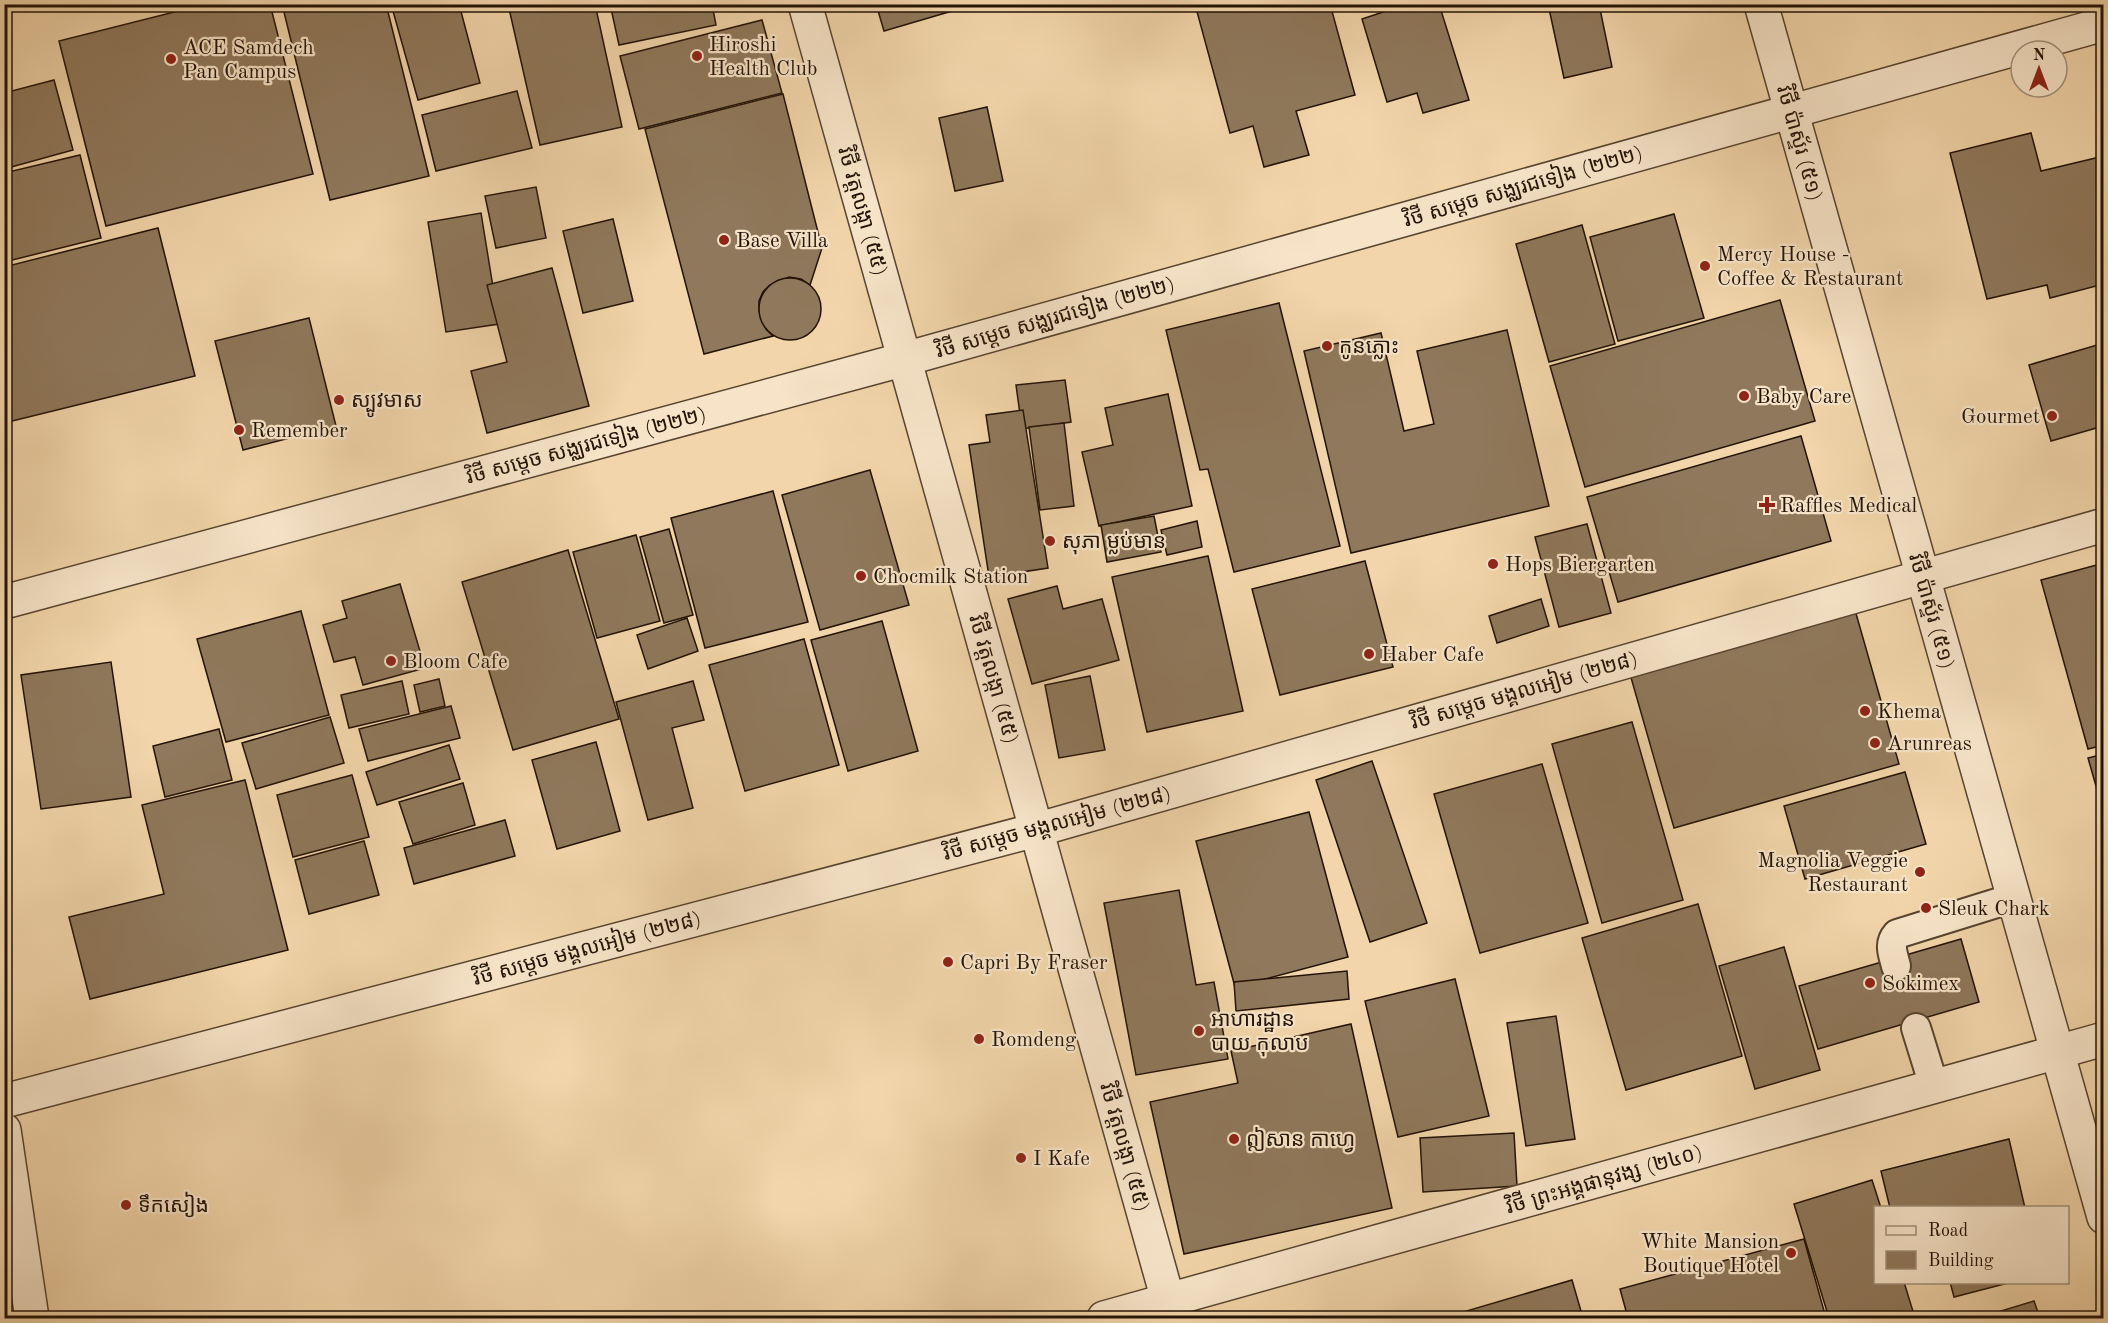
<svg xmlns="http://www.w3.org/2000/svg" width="2108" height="1323" font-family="'Old Standard TT','Noto Sans Khmer',serif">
<rect width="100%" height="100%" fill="#f2d5aa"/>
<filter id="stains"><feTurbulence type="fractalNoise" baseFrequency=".00333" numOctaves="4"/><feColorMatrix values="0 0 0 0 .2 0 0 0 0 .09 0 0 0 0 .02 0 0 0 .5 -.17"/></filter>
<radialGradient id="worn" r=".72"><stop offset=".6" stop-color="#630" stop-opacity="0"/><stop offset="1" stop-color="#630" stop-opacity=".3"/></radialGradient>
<g fill="#8f785b" stroke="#231306" stroke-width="1.5">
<path d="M206 4H270L313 174 106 226 59 41Z"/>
<path d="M282 4H386L429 176 330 200Z"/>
<path d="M391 4H459L480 83 418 100Z"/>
<path d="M508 4H595L622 127 540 145Z"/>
<path d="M610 4H712L716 25 619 45Z"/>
<path d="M876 4H976L884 31Z"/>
<path d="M1207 4H1330L1355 95 1296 111 1309 155 1264 167 1253 126 1230 133 1196 8Z"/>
<path d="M1407 4H1439L1469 100 1423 113 1417 93 1387 102 1362 19Z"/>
<path d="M1548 4H1599L1612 67 1564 78Z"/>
<path d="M762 20 782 93 639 129 620 56Z"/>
<path d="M54 80 73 150 4 169V93Z"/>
<path d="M517 91 532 148 436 171 422 115Z"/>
<path d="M783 94 822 248 810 285 801 279 789 277 770 285 763 292 759 301V311L766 329 773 336 704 354 645 129Z"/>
<path d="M987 107 1003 181 955 191 939 118Z"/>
<path d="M2031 133 2041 171 2104 156V284L2050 298 2047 285 1987 299 1950 153Z"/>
<path d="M80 155 101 238 4 262V173Z"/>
<path d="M536 187 546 238 496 248 485 196Z"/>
<path d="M481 213 499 324 446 332 428 222Z"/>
<path d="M1674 214 1704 318 1618 341 1590 237Z"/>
<path d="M613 219 633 301 583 313 563 231Z"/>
<path d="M1582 225 1615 344 1549 362 1516 244Z"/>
<path d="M158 228 195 376 4 423V267Z"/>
<path d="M552 268 589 406 487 433 471 371 507 362 487 285Z"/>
<circle cx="790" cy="309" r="31"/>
<path d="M1780 300 1815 421 1585 487 1550 366Z"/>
<path d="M1279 303 1340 546 1234 572 1208 469 1200 470 1166 330Z"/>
<path d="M309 318 336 426 243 450 215 341Z"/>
<path d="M1507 330 1549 506 1351 553 1304 351 1381 333 1404 431 1434 424 1417 351Z"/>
<path d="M2104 343V437L2100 427 2051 441 2029 365Z"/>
<path d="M1065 380 1071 422 1022 429 1016 385Z"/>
<path d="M1168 394 1192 506 1099 526 1082 452 1113 445 1105 408Z"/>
<path d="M1023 410 1048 568 989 577 969 445 990 442 986 415Z"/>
<path d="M1064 423 1074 506 1040 510 1029 427Z"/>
<path d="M1801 436 1831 541 1618 602 1587 497Z"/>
<path d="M870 470 909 605 820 630 782 495Z"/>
<path d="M773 491 808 622 705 648 671 518Z"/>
<path d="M1154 516 1161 552 1107 562 1101 525Z"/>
<path d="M1197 521 1202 547 1167 555 1161 530Z"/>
<path d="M1587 524 1611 613 1559 627 1535 537Z"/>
<path d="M669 529 693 615 664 623 640 537Z"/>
<path d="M636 535 660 621 597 638 573 552Z"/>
<path d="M568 550 619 719 513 750 462 582Z"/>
<path d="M1208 556 1243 711 1147 732 1112 577Z"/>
<path d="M1365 561 1393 667 1280 695 1252 589Z"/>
<path d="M2104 563V745L2088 749 2041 580Z"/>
<path d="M400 584 425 668 363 685 355 657 334 662 323 625 347 618 342 601Z"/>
<path d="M1057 586 1063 609 1102 599 1119 660 1032 684 1008 599Z"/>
<path d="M1541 599 1549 626 1497 643 1489 616Z"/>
<path d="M1855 610 1899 764 1674 828 1630 674Z"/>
<path d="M301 611 329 715 226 742 197 639Z"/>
<path d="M687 618 698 651 648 669 637 635Z"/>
<path d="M882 621 918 751 848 771 811 640Z"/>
<path d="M804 639 839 765 745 791 709 665Z"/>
<path d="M111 662 131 797 41 809 21 675Z"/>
<path d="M1090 676 1105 750 1059 758 1045 685Z"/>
<path d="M439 679 445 706 420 712 414 685Z"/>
<path d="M402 681 409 714 349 728 341 695Z"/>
<path d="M693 681 704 720 672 728 693 808 648 820 616 702Z"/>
<path d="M451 706 460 738 368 761 359 729Z"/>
<path d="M330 717 344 763 256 789 242 743Z"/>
<path d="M1632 722 1683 900 1602 923 1552 744Z"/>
<path d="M219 729 232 780 165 797 153 746Z"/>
<path d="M596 742 620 831 557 849 532 760Z"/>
<path d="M449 745 460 779 377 805 366 772Z"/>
<path d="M2104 754V814L2088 758Z"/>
<path d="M1372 761 1427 923 1370 942 1316 780Z"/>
<path d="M1542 764 1588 923 1480 953 1434 794Z"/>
<path d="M1905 772 1926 844 1805 879 1784 806Z"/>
<path d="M352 775 369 837 293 857 277 795Z"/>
<path d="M245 780 288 950 90 999 69 917 164 894 142 805Z"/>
<path d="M463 783 475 825 413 844 399 802Z"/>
<path d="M1309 812 1348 957 1235 987 1196 841Z"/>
<path d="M505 820 515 856 414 884 404 848Z"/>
<path d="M364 841 379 895 309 914 295 860Z"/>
<path d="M1179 890 1196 985 1214 982 1228 1059 1136 1075 1104 903Z"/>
<path d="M1698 904 1742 1056 1626 1090 1582 938Z"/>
<path d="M1961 939 1979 1002 1818 1049 1799 986Z"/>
<path d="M1784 947 1820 1070 1755 1089 1719 966Z"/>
<path d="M1347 971 1349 999 1236 1011 1234 982Z"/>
<path d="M1455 979 1489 1116 1398 1137 1365 1001Z"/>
<path d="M1556 1016 1575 1139 1526 1146 1507 1023Z"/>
<path d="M1351 1024 1392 1208 1184 1254 1150 1102 1238 1083 1231 1051Z"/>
<path d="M1514 1133 1517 1186 1423 1192 1420 1138Z"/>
<path d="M2009 1139 2025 1208H1890L1881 1171Z"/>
<path d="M1872 1180 1881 1208H1876V1282H1904L1915 1318H1829L1794 1204Z"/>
<path d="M1804 1239 1826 1318H1628L1620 1289Z"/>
<path d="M1572 1280 1583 1318H1443Z"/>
<path d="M1950 1282H2012L1954 1297Z"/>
<path d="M2034 1301 2040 1318H1978Z"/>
</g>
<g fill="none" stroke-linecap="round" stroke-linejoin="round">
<g stroke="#57442f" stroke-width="32">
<g id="service">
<path d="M1896 966C1893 954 1888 944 1897 934L2013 898"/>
<path d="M1916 1028 1934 1086"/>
</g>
</g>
<g stroke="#57442f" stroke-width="36">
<g id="minor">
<path d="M805 4 1173 1318"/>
<path d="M4 602 905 359 2104 24"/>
<path d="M4 1101 1036 830 2104 525"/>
<path d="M1104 1318 2104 1039"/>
</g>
</g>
<g stroke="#57442f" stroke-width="36">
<g id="tertiary">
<path d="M1761 4 2104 1217"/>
<path d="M4 1130 32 1318"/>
</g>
</g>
<use href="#service" stroke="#f7e4c8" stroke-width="28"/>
<use href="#minor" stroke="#f7e4c8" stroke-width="33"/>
<use href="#tertiary" stroke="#f7e4c8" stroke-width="33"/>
</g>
<g fill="#8f2418" stroke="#f7e4c8" stroke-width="2">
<circle cx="697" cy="56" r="6"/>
<circle cx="171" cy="59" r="6"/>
<circle cx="724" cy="240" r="6"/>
<circle cx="1705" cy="266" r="6"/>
<circle cx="1327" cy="346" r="6"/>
<circle cx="1744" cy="396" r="6"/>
<circle cx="339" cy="400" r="6"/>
<circle cx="2052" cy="416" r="6"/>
<circle cx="239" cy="430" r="6"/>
<path d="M1764 496h6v6h6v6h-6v6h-6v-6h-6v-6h6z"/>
<circle cx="1050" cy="541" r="6"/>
<circle cx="1493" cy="564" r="6"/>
<circle cx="861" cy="576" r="6"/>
<circle cx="1369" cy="654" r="6"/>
<circle cx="391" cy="661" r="6"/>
<circle cx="1865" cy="711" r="6"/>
<circle cx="1875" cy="743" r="6"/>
<circle cx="1920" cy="872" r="6"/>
<circle cx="1926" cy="908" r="6"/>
<circle cx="948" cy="962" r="6"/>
<circle cx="1870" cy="983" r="6"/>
<circle cx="1199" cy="1031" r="6"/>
<circle cx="979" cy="1039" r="6"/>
<circle cx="1234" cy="1139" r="6"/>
<circle cx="1021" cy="1158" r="6"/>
<circle cx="126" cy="1205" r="6"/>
<circle cx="1791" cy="1253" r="6"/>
</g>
<g text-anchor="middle" stroke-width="4.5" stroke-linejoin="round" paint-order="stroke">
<g font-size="21" fill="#231306" stroke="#f7e4c8" text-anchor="start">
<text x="709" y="51">Hiroshi<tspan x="709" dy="24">Health Club</tspan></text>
<text x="183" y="54">ACE Samdech<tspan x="183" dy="24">Pan Campus</tspan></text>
<text x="736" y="247">Base Villa</text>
<text x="1717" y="261">Mercy House -<tspan x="1717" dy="24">Coffee &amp; Restaurant</tspan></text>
<text x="1339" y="353">កូនភ្លោះ</text>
<text x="1756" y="403">Baby Care</text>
<text x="351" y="407">ស្បូវមាស</text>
<text x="2040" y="423" text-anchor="end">Gourmet</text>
<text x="251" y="437">Remember</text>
<text x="1780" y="512">Raffles Medical</text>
<text x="1062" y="548">សុភា ម្លប់មាន</text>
<text x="1505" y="571">Hops Biergarten</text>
<text x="873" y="583">Chocmilk Station</text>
<text x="1381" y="661">Haber Cafe</text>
<text x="403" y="668">Bloom Cafe</text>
<text x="1877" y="718">Khema</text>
<text x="1887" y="750">Arunreas</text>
<text x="1908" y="867" text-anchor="end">Magnolia Veggie<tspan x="1908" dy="24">Restaurant</tspan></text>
<text x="1938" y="915">Sleuk Chark</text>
<text x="960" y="969">Capri By Fraser</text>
<text x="1882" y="990">Sokimex</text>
<text x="1211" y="1026">អាហារដ្ឋាន<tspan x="1211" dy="24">បាយ កុលាប</tspan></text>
<text x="991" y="1046">Romdeng</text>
<text x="1246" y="1146">ឦសាន កាហ្វេ</text>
<text x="1033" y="1165">I Kafe</text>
<text x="138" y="1212">ទឹកសៀង</text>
<text x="1779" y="1248" text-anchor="end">White Mansion<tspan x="1779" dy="24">Boutique Hotel</tspan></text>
</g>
<g font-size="21" fill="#231306" stroke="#f7e4c8">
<text transform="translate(1800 143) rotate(74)" y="7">វិថី ប៉ាស្ទ័រ (៥១)</text>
<text transform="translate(1523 186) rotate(-16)" y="7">វិថី សម្តេច សង្ឈរជទៀង (២២២)</text>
<text transform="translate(863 211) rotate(74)" y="7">វិថី វត្តលង្កា (៥៥)</text>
<text transform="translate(1055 317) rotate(-16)" y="7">វិថី សម្តេច សង្ឈរជទៀង (២២២)</text>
<text transform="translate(586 445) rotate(-15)" y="7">វិថី សម្តេច សង្ឈរជទៀង (២២២)</text>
<text transform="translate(1932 611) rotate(74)" y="7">វិថី ប៉ាស្ទ័រ (៥១)</text>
<text transform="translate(994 679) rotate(74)" y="7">វិថី វត្តលង្កា (៥៥)</text>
<text transform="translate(1524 690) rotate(-16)" y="7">វិថី សម្តេច មង្គលអៀម (២២៨)</text>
<text transform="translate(1057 823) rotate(-15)" y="7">វិថី សម្តេច មង្គលអៀម (២២៨)</text>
<text transform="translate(587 948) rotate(-15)" y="7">វិថី សម្តេច មង្គលអៀម (២២៨)</text>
<text transform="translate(1125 1147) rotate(74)" y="7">វិថី វត្តលង្កា (៥៥)</text>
<text transform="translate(1604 1179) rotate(-16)" y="7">វិថី ព្រះអង្គផានុវង្ស (២៤០)</text>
</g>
</g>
<rect width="2108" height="1323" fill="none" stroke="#f2d5aa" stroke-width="24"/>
<rect x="6" y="6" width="2096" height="1311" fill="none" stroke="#231306" stroke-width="3"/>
<rect x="12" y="12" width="2084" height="1299" fill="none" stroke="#231306" stroke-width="1.5"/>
<rect x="1874" y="1206" width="195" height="78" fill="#f7e4c8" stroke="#a2907a" stroke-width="1.5"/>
<rect x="1886" y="1226" width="30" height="9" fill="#f7e4c8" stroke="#a2907a" stroke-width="1.5"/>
<text x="1928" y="1236" font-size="18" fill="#231306">Road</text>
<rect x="1886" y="1251" width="30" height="18" fill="#8f785b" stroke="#a2907a" stroke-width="1.5"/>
<text x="1928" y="1266" font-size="18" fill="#231306">Building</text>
<g transform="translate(2039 69)"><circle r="28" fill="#f7e4c8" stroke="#a2907a" stroke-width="1.5"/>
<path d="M0-4.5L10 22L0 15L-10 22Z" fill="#8f2418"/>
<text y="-9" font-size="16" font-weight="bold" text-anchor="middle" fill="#231306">N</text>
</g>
<rect width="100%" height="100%" filter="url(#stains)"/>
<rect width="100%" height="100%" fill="url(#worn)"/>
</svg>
